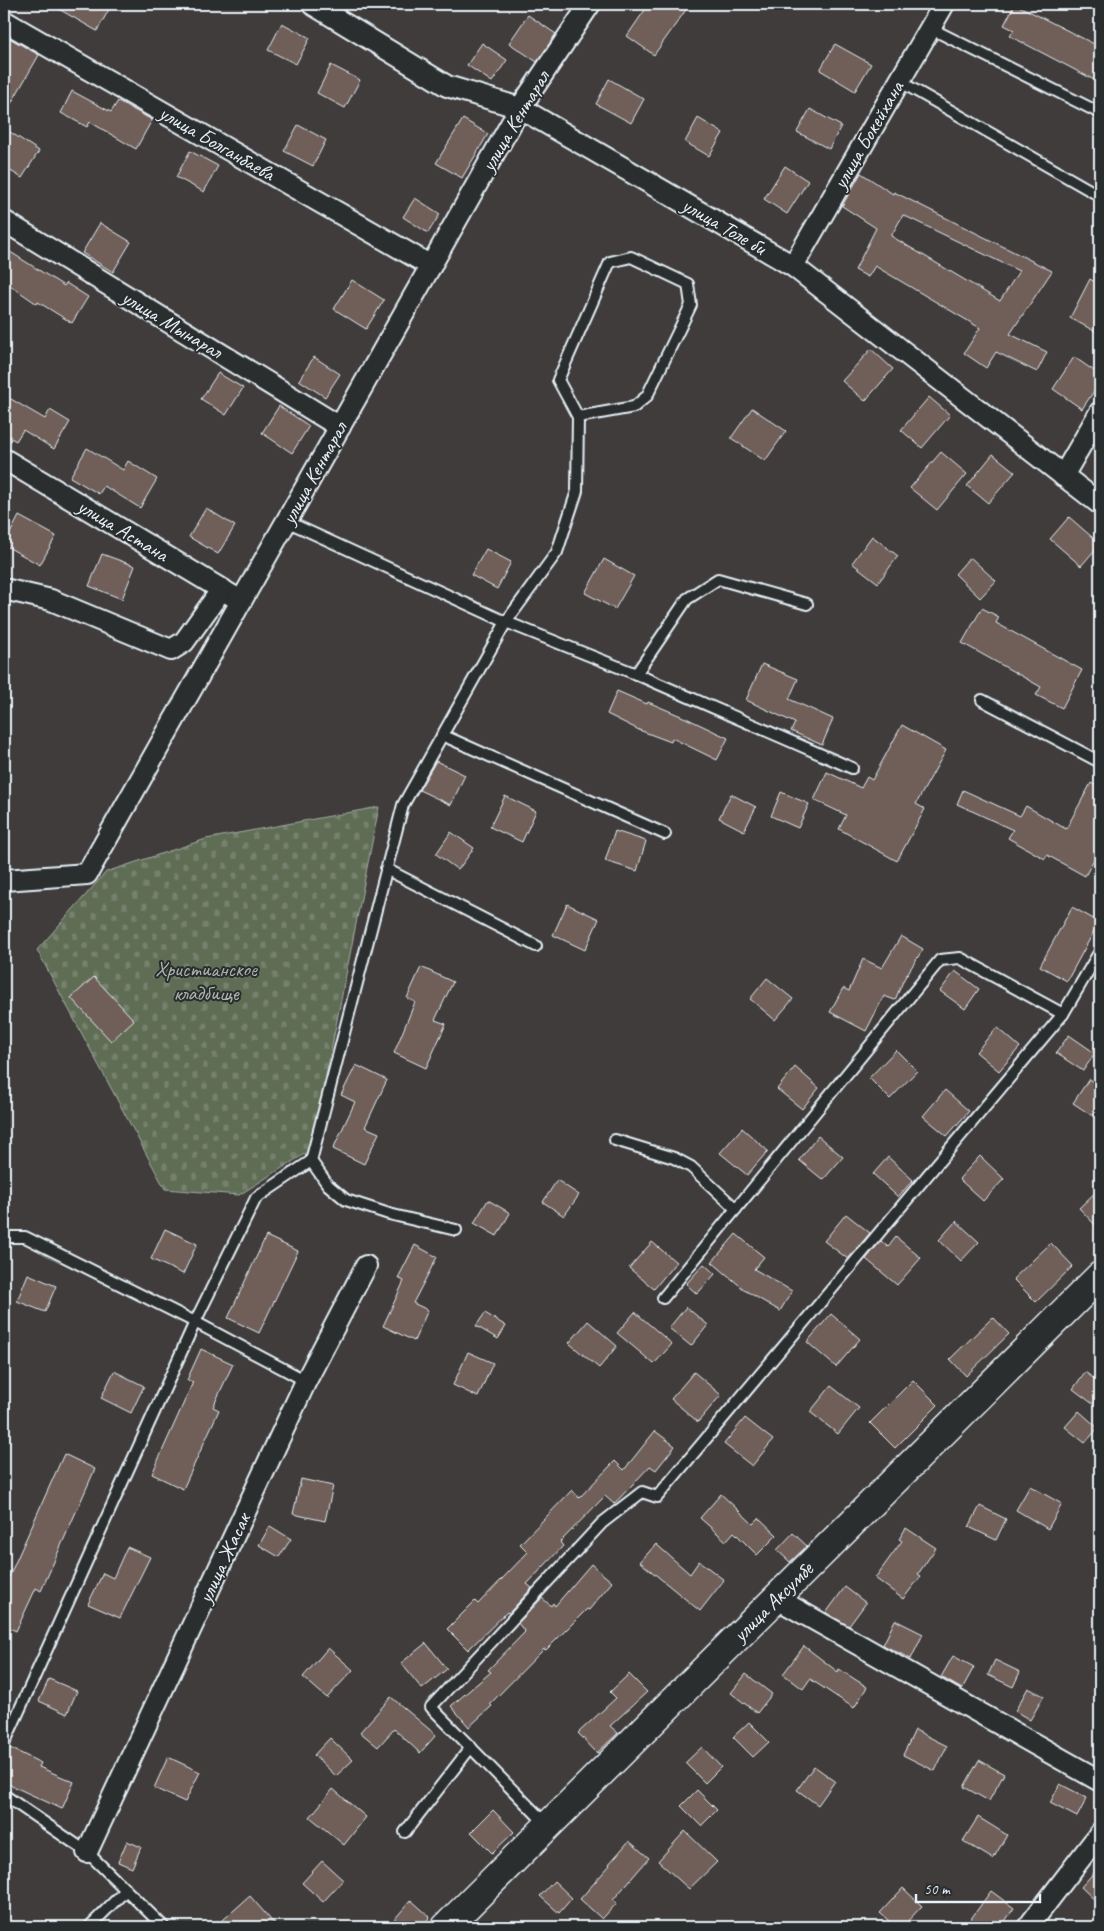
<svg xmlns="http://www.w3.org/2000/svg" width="1104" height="1931" font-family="Caveat,sans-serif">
<defs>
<pattern id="cemetery-stones" width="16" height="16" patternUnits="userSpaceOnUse" patternTransform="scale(1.25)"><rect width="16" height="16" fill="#606d55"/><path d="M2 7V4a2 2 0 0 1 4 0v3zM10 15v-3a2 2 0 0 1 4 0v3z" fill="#77826e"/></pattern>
</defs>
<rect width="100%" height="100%" fill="#3f3c3b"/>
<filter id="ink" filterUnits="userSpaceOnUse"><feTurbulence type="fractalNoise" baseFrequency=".02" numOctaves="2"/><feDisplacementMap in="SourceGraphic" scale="10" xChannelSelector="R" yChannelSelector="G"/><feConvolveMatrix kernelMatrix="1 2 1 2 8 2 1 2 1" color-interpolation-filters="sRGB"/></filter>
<g filter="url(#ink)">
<path fill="url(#cemetery-stones)" stroke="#a4afa6" d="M379 807 314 1137 306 1153 239 1195 165 1189 37 950 106 872 206 839Z"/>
<g fill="#705e59" stroke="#e8f1f8" fill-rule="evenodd">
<path d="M50 4H112L97 31Z"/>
<path d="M649 4H690L654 55 627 36Z"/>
<path d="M1015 4 1100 47V83L1010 36 1014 30 1004 25Z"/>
<path d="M528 15 556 34 537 62 509 43Z"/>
<path d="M282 23 310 38 296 64 268 50Z"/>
<path d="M4 35 39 55 4 116Z"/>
<path d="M482 43 507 60 492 82 467 65Z"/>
<path d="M835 44 871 64 855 91 820 70Z"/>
<path d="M331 65 360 80 345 108 317 93Z"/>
<path d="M609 79 644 99 631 123 596 104Z"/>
<path d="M72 91 111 112 118 101 152 120 136 149 90 122 87 127 61 113Z"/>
<path d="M810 109 841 126 829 149 797 132Z"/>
<path d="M698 118 723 133 709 156 685 142Z"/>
<path d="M463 119 488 134 462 178 436 163Z"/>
<path d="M298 125 326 140 313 166 284 151Z"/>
<path d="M4 128 39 151 22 178 4 167Z"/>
<path d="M190 151 218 166 204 192 176 177Z"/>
<path d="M785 166 808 181 787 214 764 199Z"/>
<path d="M861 173 893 194 894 192 1052 271 1010 334 1047 352 1037 372 996 352 986 368 964 353 980 328 875 266 868 277 855 270 876 228 842 206ZM903 215 1019 271 1000 301 891 236Z"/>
<path d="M415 198 440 214 428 233 403 217Z"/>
<path d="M100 223 131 242 113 272 82 253Z"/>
<path d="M4 248 64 286 66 283 88 297 72 323 38 302 37 304 4 281Z"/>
<path d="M1090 279 1100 285V334L1070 318Z"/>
<path d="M352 280 384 300 366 329 334 309Z"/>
<path d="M871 349 893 369 865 401 842 381Z"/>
<path d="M314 357 340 374 325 397 299 380Z"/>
<path d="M1074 357 1100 375V382L1082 409 1053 389Z"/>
<path d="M218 373 243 388 226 415 201 399Z"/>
<path d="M4 395 45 419 50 410 70 422 54 449 23 430 16 441 4 434Z"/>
<path d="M929 397 950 415 922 448 901 430Z"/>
<path d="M279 406 309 426 292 453 262 433Z"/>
<path d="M752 408 786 431 765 461 731 438Z"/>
<path d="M87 448 123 470 128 461 157 479 140 508 104 486 99 494 70 477Z"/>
<path d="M941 452 967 474 937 510 910 488Z"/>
<path d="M993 454 1015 472 988 503 967 486Z"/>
<path d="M206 508 235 526 218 554 189 537Z"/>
<path d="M19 516 56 536 40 565 4 545Z"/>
<path d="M1069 517 1100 544 1081 566 1050 539Z"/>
<path d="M872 536 898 556 878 583 852 563Z"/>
<path d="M486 549 511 562 497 589 471 575Z"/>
<path d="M102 554 135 566 122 599 89 586Z"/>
<path d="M970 557 996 581 980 598 955 574Z"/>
<path d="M604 559 634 576 615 609 585 593Z"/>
<path d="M982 608 999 617 996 623 1082 670 1062 708 1036 695 1041 687 962 643Z"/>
<path d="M762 664 798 679 789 699 833 719 822 745 791 731 795 723 746 700Z"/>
<path d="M617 691 647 704 648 702 688 719 728 738 717 760 672 738 671 742 639 730 607 714Z"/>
<path d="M902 725 946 750 916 804 925 809 897 861 839 829 846 815 814 800 827 772 861 788 867 777 872 780Z"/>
<path d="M436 761 465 775 451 805 419 790Z"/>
<path d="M1091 783 1100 788V848L1085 876 1047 855 1045 859 1008 838 1013 830 957 804 963 790 1020 816 1026 806 1066 829Z"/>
<path d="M781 792 809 804 798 828 771 816Z"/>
<path d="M731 794 756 807 744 831 719 818Z"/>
<path d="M505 796 536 811 522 842 490 827Z"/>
<path d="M615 831 646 841 637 871 605 861Z"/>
<path d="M451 832 474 848 458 870 436 854Z"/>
<path d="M567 904 599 919 585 950 553 935Z"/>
<path d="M1072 907 1099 922 1067 981 1040 966Z"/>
<path d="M901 936 923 949 904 979 895 1000 884 996 866 1031 830 1012 843 988 849 991 863 959 882 968Z"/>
<path d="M421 967 453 982 435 1020 446 1024 426 1068 394 1053 415 1002 407 998Z"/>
<path d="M955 971 979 989 965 1009 940 991Z"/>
<path d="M94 977 134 1020 111 1041 71 998Z"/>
<path d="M767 978 793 999 775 1020 750 999Z"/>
<path d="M997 1027 1020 1047 999 1071 976 1052Z"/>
<path d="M1069 1035 1095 1053 1083 1071 1056 1053Z"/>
<path d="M896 1050 917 1071 890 1099 869 1078Z"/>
<path d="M356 1065 387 1080 365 1127 379 1133 364 1164 333 1149 355 1102 341 1095Z"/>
<path d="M795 1067 819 1088 802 1109 777 1089Z"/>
<path d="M1089 1079 1100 1087V1121L1073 1103Z"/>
<path d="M945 1090 969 1111 947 1136 923 1116Z"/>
<path d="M742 1128 768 1151 747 1175 720 1153Z"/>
<path d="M818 1136 843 1157 823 1180 799 1160Z"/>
<path d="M980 1156 1004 1179 983 1201 959 1179Z"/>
<path d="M888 1157 913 1180 898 1197 873 1174Z"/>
<path d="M557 1180 579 1195 564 1216 543 1202Z"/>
<path d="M1100 1188V1230L1079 1208Z"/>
<path d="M488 1200 510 1213 497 1236 474 1223Z"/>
<path d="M846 1214 870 1233 848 1259 824 1241Z"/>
<path d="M956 1221 979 1242 961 1261 939 1240Z"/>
<path d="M165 1229 197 1244 183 1274 151 1259Z"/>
<path d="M736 1234 764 1257 754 1269 792 1291 780 1311 746 1291 712 1262Z"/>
<path d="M266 1236 298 1251 259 1333 228 1318Z"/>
<path d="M896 1237 921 1258 897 1285 866 1259 881 1241 888 1247Z"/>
<path d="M652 1242 676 1262 654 1289 629 1268Z"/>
<path d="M1051 1243 1073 1266 1036 1302 1013 1279Z"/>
<path d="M415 1245 437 1257 413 1303 428 1310 414 1341 383 1326 404 1281 398 1278Z"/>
<path d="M704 1264 715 1274 697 1294 686 1284Z"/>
<path d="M28 1274 56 1286 45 1312 17 1301Z"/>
<path d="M686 1307 708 1325 691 1346 669 1328Z"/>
<path d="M635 1312 672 1344 654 1364 617 1333Z"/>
<path d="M485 1313 506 1326 498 1339 476 1326Z"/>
<path d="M831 1314 860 1339 836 1367 807 1342Z"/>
<path d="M993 1317 1009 1334 966 1376 950 1359Z"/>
<path d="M588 1321 617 1346 599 1368 569 1343Z"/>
<path d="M201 1349 233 1364 213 1407 219 1410 183 1489 152 1474 193 1382 187 1380Z"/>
<path d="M468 1352 493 1363 478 1397 453 1385Z"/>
<path d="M114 1371 144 1386 131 1413 101 1398Z"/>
<path d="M694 1372 721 1395 698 1422 671 1399Z"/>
<path d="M1085 1372 1100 1383V1394L1093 1404 1073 1389Z"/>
<path d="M913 1380 938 1405 895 1448 870 1423Z"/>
<path d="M831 1386 859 1408 838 1434 810 1412Z"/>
<path d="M1079 1411 1098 1428 1085 1443 1065 1427Z"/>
<path d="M745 1418 773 1440 752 1466 724 1444Z"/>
<path d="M655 1431 675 1446 656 1470 650 1466 614 1504 605 1496 560 1542 563 1546 527 1584 532 1588 509 1613 507 1612 468 1650 447 1629 475 1601 478 1604 528 1552 520 1544 572 1490 579 1498 615 1461 624 1470Z"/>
<path d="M64 1454 95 1469 41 1591 36 1588 16 1631 4 1625V1588Z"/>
<path d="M301 1479 333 1486 325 1521 293 1514Z"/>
<path d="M1030 1486 1062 1504 1048 1529 1016 1510Z"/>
<path d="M721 1494 753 1524 759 1518 777 1535 757 1555 734 1532 726 1541 700 1518Z"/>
<path d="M980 1506 1006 1519 996 1540 969 1527Z"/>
<path d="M270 1526 291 1539 279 1557 259 1545Z"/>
<path d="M906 1528 936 1548 918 1574 921 1576 903 1599 875 1578 902 1541 899 1539Z"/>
<path d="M793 1533 807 1546 790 1562 777 1550Z"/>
<path d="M656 1544 690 1574 699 1561 724 1580 700 1611 640 1562Z"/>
<path d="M127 1547 150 1557 120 1618 88 1604 103 1573 113 1578Z"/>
<path d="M591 1564 612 1582 589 1610 587 1609 546 1650 544 1649 490 1704 492 1706 469 1727 451 1706 491 1672 488 1670 525 1632 518 1623 542 1598 551 1606 553 1603 555 1606Z"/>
<path d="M845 1587 866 1603 849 1626 826 1613Z"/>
<path d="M895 1620 923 1634 911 1659 883 1645Z"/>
<path d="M426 1643 447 1669 422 1689 401 1663Z"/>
<path d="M804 1646 838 1672 839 1669 867 1687 854 1708 810 1679 803 1689 783 1674Z"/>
<path d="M328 1648 353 1670 327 1698 303 1677Z"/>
<path d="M953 1656 974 1667 962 1689 941 1677Z"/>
<path d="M995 1660 1020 1672 1013 1687 988 1675Z"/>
<path d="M629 1674 647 1692 610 1726 618 1733 597 1753 578 1733 616 1698 610 1692Z"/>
<path d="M746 1674 772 1694 757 1713 731 1693Z"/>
<path d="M49 1679 77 1691 67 1714 39 1701Z"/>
<path d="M1028 1688 1044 1696 1030 1720 1015 1711Z"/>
<path d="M391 1697 436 1735 420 1753 394 1729 378 1747 360 1732Z"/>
<path d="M749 1722 769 1742 753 1757 733 1737Z"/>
<path d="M915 1730 947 1746 935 1771 903 1755Z"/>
<path d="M330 1738 353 1760 336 1776 314 1755Z"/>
<path d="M702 1747 721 1767 705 1783 685 1763Z"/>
<path d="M10 1748 41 1763 39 1767 74 1782 62 1809 4 1782V1760Z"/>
<path d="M168 1757 200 1772 185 1802 154 1788Z"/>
<path d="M979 1760 1004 1774 989 1801 964 1787Z"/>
<path d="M814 1766 835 1781 818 1805 797 1790Z"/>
<path d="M1060 1784 1087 1798 1077 1817 1050 1803Z"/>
<path d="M333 1789 366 1817 344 1845 310 1817Z"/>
<path d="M697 1790 717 1810 701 1826 681 1806Z"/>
<path d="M493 1810 514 1832 492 1853 471 1832Z"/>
<path d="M978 1817 1007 1835 993 1859 963 1841Z"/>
<path d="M685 1831 717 1862 689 1889 658 1861Z"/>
<path d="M127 1841 141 1847 132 1868 118 1862Z"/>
<path d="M629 1841 649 1858 613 1900 617 1903 602 1919 580 1899 610 1865 609 1864Z"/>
<path d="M322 1861 343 1880 323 1902 302 1883Z"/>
<path d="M1100 1866V1905L1081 1887Z"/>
<path d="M554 1881 572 1898 559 1913 540 1896Z"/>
<path d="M903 1888 922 1906 902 1927H896L880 1913Z"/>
<path d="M991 1891 1014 1908 1001 1927H965Z"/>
<path d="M250 1896 277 1927H215Z"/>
<path d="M411 1900 430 1917 421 1927H400L393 1921Z"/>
</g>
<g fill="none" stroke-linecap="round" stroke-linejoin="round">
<g stroke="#e8f1f8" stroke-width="14">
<g id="service">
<path d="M930 28 1100 113"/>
<path d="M899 81 1100 196"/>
<path d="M286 521 506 622 636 674 687 599 718 579 807 604"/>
<path d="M636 674 852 768"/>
<path d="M982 700 1100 762"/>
<path d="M442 735 665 834"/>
<path d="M386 869 536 946"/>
<path d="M615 1140 674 1158 691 1167 736 1209"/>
<path d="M311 1161 328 1185 346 1200 389 1214 456 1230"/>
<path d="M4 1237H25L195 1322 306 1381"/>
<path d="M663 1298 940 960 960 958 1063 1014 1100 951"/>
<path d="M4 1744 195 1322 256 1198 311 1161 403 805 506 622 557 552 577 491 578 417 558 380 610 262 631 257 688 284 691 305 647 396 634 407 578 417"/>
<path d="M4 1795 87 1852 164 1927"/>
<path d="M547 1825 431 1707 602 1523 642 1492 657 1497 1063 1014"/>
<path d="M405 1832 471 1747"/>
<path d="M89 1927 126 1890"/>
</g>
</g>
<g stroke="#e8f1f8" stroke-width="24">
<g id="minor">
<path d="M312 4 447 86 520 108 793 266 1100 504"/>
<path d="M4 21 431 266"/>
<path d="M4 221 340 427"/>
<path d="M793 266 944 4"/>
<path d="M4 459 241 601"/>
<path d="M1063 476 1100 412"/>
<path d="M4 589 51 600 171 650 184 642 222 589"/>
<path d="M4 880 87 874 520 108 590 4"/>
<path d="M776 1598 1100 1781"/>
<path d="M87 1852 306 1381 366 1266"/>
<path d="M1028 1927 1100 1833"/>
</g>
</g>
<g stroke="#e8f1f8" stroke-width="31">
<g id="secondary">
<path id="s1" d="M446 1927 1100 1276"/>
</g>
</g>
<use href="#service" stroke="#2a2d2e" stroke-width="10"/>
<use href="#minor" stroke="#2a2d2e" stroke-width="20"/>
<use href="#secondary" stroke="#2a2d2e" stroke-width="28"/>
</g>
</g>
<g text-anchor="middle" stroke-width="4" stroke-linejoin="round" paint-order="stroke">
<g font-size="21" fill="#e8f1f8" stroke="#2a2d2e">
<text transform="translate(515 121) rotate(-59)" y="7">улица Кентарал</text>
<text transform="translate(868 135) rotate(-60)" y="7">улица Бокейхана</text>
<text transform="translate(217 143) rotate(30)" y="7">улица Болганбаева</text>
<text transform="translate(724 226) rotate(30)" y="7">улица Толе би</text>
<text transform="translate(172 324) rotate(31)" y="7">улица Мынарал</text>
<text transform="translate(314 473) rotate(-61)" y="7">улица Кентарал</text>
<text transform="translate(123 530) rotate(31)" y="7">улица Астана</text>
<text transform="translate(224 1558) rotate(-65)" y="7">улица Жасак</text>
<text dy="7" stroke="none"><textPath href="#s1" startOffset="461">улица Аксумбе</textPath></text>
</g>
<g font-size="21" fill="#abb6af" stroke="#2a2d2e">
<text x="206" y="976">Христианское<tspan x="206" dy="24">кладбище</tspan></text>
</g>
</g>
<rect width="1104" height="1931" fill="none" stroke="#2a2d2e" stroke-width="20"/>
<rect x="10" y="10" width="1084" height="1911" fill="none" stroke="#e8f1f8" stroke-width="2" filter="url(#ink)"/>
<path d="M916 1894v8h124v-8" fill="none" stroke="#e8f1f8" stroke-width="2.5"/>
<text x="924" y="1894" font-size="15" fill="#e8f1f8" stroke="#2a2d2e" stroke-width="4" paint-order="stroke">50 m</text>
</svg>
